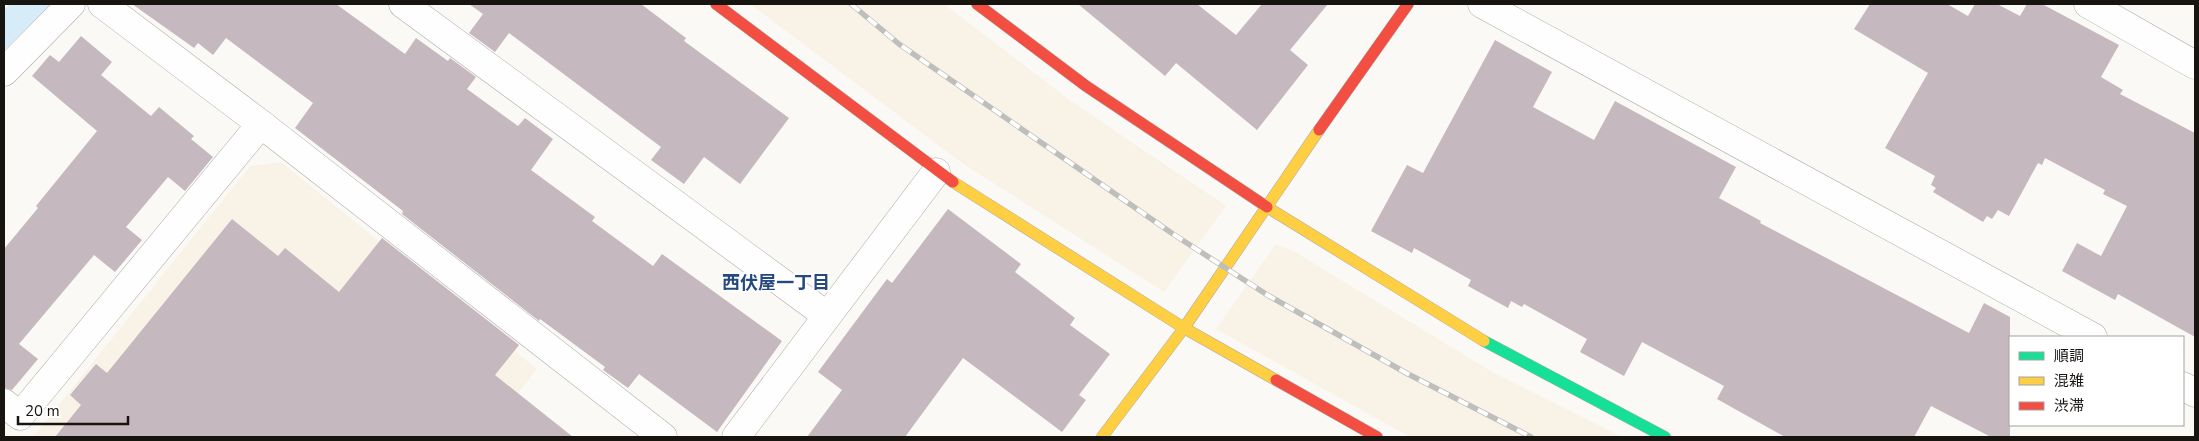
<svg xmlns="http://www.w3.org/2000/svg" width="2199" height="441" font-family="'Nunito Sans','Noto Sans JP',sans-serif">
<rect width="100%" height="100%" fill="#fbf9f5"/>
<g fill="#f9f2e6">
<path d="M750 4H944L1071 101 1226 206 1164 292 962 163Z"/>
<path d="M281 162 537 369 484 437H33L250 166Z"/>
<path d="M1276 244 1295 252 1494 373 1622 437H1410L1216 329Z"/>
</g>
<path fill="#d7ecf9" d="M10 4H51L4 51V10Z"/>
<g fill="#c6b8bf">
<path d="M132 4H336L405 54 416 38 448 61 450 58 476 77 467 89 518 126 525 118 553 139 531 170 595 217 592 221 653 266 662 254 782 341 717 432 639 374 628 388 603 370 605 367 540 319 539 321 402 214 403 211 295 128 313 103 226 38 213 55 198 43 194 48Z"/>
<path d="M469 4H641L686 38 684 41 789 118 740 184 704 157 684 184 651 160 661 147 509 33 495 52 469 33 483 14Z"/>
<path d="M1078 4H1197L1236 35 1262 4H1328L1290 50 1308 65 1257 130 1176 63 1165 76Z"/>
<path d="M1870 4H1947L1968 16 1975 4H1997L2020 16 2027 4H2042L2119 45 2101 77 2123 90 2120 94 2195 133V337L2118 294 2115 300 2062 271 2077 243 2101 256 2127 206 2103 194 2105 190 2045 158 2042 165 2038 163 2009 216 1998 210 1992 219 1987 216 1983 222 1933 192 1936 188 1931 185 1935 176 1885 148 1928 73 1854 29Z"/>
<path d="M81 36 112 62 101 75 151 116 159 107 194 136 191 139 213 157 185 191 168 177 126 227 142 240 115 272 94 255 19 344 38 359 12 390 4 388V249L38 208 36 206 97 131 32 76 50 55 59 62Z"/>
<path d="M1495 40 1552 72 1533 107 1594 140 1615 101 1736 167 1719 198 1761 221 1760 223 1969 333 1984 303 2010 317V437H1991L1931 406 1914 437H1785L1717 399 1724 386 1642 342 1624 376 1580 352 1587 339 1524 304 1522 307 1511 301 1508 308 1468 286 1471 280 1414 248 1412 253 1371 231 1407 165 1423 173Z"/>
<path d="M948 209 1021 264 1015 272 1075 318 1070 325 1110 354 1079 395 1086 400 1062 432 963 358 905 437H807L842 390 818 372 887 279 892 283Z"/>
<path d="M232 219 278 256 285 248 339 292 382 238 519 345 495 375 573 437H55L81 405 70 395 96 364 107 373Z"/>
</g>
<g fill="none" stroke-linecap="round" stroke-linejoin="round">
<g stroke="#adaba7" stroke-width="29">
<g id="street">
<path d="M102 4 261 124 663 437"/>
<path d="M403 4 826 315"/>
<path d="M1482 4 2093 337"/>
<path d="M2088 4 2195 65"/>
<path d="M4 72 71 4"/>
<path d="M2183 386 2195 393"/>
<path d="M4 403 20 416 261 124"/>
<path d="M736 437 936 172"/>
</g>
</g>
<g stroke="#adaba7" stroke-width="12">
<path id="fast" d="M1484 341 1665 437"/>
</g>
<g stroke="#adaba7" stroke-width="12">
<g id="slow">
<path d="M953 182 1184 328 1276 380"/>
<path d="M1267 207 1484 341"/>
<path d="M1102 437 1184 328 1319 130"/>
</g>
</g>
<g stroke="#adaba7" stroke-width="12">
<g id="jam">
<path d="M716 4 953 182"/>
<path d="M977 4 1086 86 1267 207"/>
<path d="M1319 130 1408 4"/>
<path d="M1276 380 1377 437"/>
</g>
</g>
<use href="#street" stroke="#fefefe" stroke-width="28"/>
<use href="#fast" stroke="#16e098" stroke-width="11"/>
<use href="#slow" stroke="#ffcf43" stroke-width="11"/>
<use href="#jam" stroke="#f24e42" stroke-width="11"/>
<g stroke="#bebebc" stroke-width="5.5">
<path id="rail" d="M851 4 899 44 1173 234 1269 296 1408 374 1531 437"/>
</g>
<use href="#rail" stroke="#fff" stroke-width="4" stroke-dasharray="11" stroke-linecap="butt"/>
</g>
<g text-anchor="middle" stroke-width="4" stroke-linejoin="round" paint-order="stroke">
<g font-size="18" font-weight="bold" fill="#264a80" stroke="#fff">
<text x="776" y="289">西伏屋一丁目</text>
</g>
</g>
<rect width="2199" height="441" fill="none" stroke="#181511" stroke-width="10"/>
<rect x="2009" y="336" width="175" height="90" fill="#ffffff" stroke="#a3a1a0"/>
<rect x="2019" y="352" width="25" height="8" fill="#16e098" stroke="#a3a1a0"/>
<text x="2054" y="361" font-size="15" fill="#181511">順調</text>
<rect x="2019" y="377" width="25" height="8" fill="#ffcf43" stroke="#a3a1a0"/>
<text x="2054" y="386" font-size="15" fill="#181511">混雑</text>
<rect x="2019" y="402" width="25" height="8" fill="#f24e42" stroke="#a3a1a0"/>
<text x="2054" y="411" font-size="15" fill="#181511">渋滞</text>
<path d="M18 416v8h110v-8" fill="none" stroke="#181511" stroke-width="2.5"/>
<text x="25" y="416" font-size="15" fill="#181511" stroke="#ffffff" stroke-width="4" paint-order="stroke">20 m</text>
</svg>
